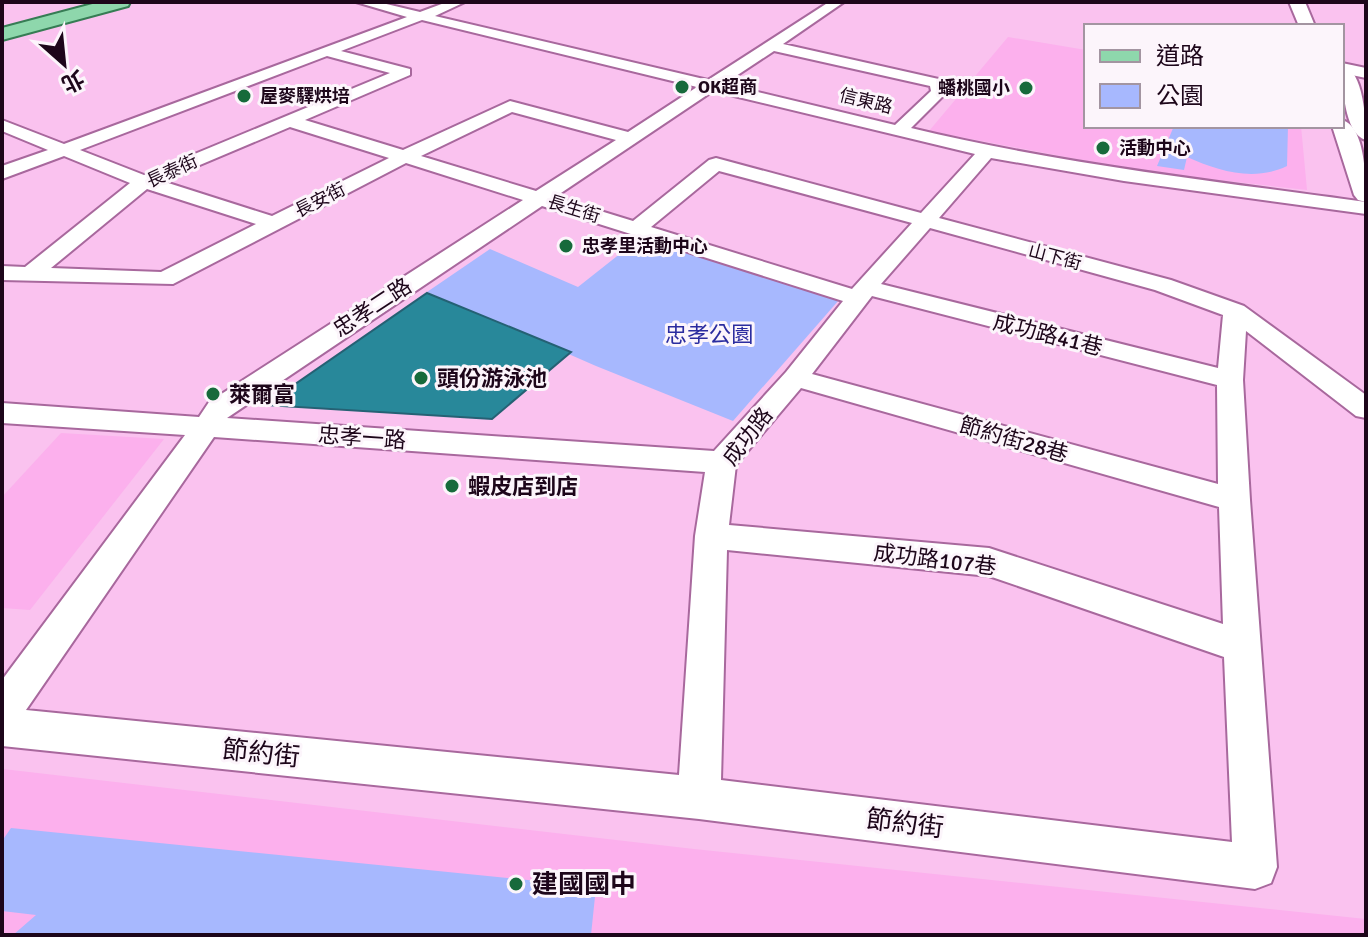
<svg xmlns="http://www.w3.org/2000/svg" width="1368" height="937" font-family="Signika,'Noto Sans TC',sans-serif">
<rect width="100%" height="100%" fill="#fac2ef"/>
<g fill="#fcb0ed">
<path d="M1008 37 1086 50V126H1301L1307 190 1145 172 929 131Z"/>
<path d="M61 433 164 439 30 610 2 608V497Z"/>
<path d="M3 769 694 849 1366 919V935H2Z"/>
</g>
<g fill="#a7b8fe">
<path d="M1174 126H1288L1287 166C1254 182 1218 171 1187 157L1184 170 1157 166Z"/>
<path d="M640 238 839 300 733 421 596 366 427 292 490 249 578 287Z"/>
<path d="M11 828 596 887 591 935H13L36 915 2 911V841Z"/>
</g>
<path fill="#28889a" stroke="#256174" stroke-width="2" d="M427 293 571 352 492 419 265 405Z"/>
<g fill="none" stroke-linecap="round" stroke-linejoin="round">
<g stroke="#a8689d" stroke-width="4">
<g id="minor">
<path d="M356 2H378L420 12 447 2H465L435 16 708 80 829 2H844L783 44 943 80 947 92 911 128C1060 164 1214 181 1366 202V214L1124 181 991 158 939 218 1171 280 1244 306 1366 395V418L1356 416 1246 331 1243 380 1250 500 1277 867 1271 883 1255 889 699 819 2 746V680L185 435 2 423V403L199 417 209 402 523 200 406 163 173 284 2 280V266L25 267 130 183 64 156 2 179V166L48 150 2 131V120L64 144 407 17ZM422 20 697 87 628 132 510 101 403 150 305 120 410 75V69L341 51ZM774 51 930 86 931 91 895 125 724 84ZM327 56 390 73 144 175 80 150ZM713 91 975 154 921 213 716 158 709 160 633 221 555 197ZM512 112 616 140 536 191 421 156ZM290 127 389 158 272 216 162 181ZM719 171 912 223 852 289 651 227ZM147 189 256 224 161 272 51 268ZM542 206 843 301 786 372 714 451 227 418ZM930 228 1155 290 1223 315 1218 368 881 284ZM872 296 1217 385 1218 484 812 374ZM801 388 1219 507 1223 624 989 548 729 525 736 465ZM214 437 705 472 695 536 679 775 26 710ZM727 550 989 576 1224 657 1232 842 721 780Z"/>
<path d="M1342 63 1366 68V78L1342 73Z"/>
</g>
</g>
<g stroke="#a8689d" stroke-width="4">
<g id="tertiary">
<path d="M1289 2H1305L1315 26H1299Z"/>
<path d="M1342 65C1364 70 1366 122 1366 140 1344 135 1342 84 1342 65Z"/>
<path d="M1342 120C1366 126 1366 182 1366 202L1358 200 1354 195 1332 126H1342Z"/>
</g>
</g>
<g stroke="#367c54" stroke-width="4">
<path id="primary" d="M100 2H130L128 6 2 40V28Z"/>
</g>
<use href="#minor" fill="#fff" fill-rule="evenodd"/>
<use href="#tertiary" fill="#fff" fill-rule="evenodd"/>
<use href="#primary" fill="#8ed7ac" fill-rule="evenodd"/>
</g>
<g fill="#176a3b" stroke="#fcf5fb" stroke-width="3">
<circle cx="682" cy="87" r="8"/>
<circle cx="1026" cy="88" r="8"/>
<circle cx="244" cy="96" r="8"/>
<circle cx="1103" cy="148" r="8"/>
<circle cx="566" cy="246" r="8"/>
<circle cx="421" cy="378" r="8"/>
<circle cx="213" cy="394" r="8"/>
<circle cx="452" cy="486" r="8"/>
<circle cx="516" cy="884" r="8"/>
</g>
<g text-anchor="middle" stroke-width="6" stroke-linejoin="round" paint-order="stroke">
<g font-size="18" font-weight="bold" fill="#1d061a" stroke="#fcf5fb" text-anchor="start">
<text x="698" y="93">OK超商</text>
<text x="1010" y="94" text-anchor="end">蟠桃國小</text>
<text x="260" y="102">屋麥驛烘培</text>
<text x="1119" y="154">活動中心</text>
<text x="582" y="252">忠孝里活動中心</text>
</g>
<g font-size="18" fill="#1d061a" stroke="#fcf5fb">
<text transform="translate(866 101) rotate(14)" y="6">信東路</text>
<text transform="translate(172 171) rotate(-25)" y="6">長泰街</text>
<text transform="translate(320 200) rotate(-27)" y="6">長安街</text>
<text transform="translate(574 209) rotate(17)" y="6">長生街</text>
<text transform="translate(1055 257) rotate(15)" y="6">山下街</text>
</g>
<g font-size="22" fill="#1d061a" stroke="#fcf5fb">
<text transform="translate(372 307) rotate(-33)" y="8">忠孝二路</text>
<text transform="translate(1048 334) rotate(14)" y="8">成功路41巷</text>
<text transform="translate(747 436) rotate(-52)" y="8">成功路</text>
<text transform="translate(362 437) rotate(4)" y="8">忠孝一路</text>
<text transform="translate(1014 439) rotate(16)" y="8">節約街28巷</text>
<text transform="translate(935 559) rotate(7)" y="8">成功路107巷</text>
</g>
<g font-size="22" fill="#2b2c9f" stroke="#fcf5fb">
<text x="709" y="342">忠孝公園</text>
</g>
<g font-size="22" font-weight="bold" fill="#1d061a" stroke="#fcf5fb" text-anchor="start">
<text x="437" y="386">頭份游泳池</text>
<text x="229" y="402">萊爾富</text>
<text x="468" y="494">蝦皮店到店</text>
</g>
<g font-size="26" fill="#1d061a" stroke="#fcf5fb">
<text transform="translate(261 753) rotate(6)" y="9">節約街</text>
<text transform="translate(905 823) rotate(7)" y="9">節約街</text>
</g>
<g font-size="26" font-weight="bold" fill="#1d061a" stroke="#fcf5fb" text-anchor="start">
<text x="532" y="893">建國國中</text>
</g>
</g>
<rect width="1368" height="937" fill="none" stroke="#1d061a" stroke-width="8"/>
<rect x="1084" y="24" width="260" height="104" fill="#fcf5fb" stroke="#a395a1" stroke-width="2"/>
<rect x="1100" y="50" width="40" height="12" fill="#8ed7ac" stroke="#a395a1" stroke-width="2"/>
<text x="1156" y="64" font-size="24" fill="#1d061a">道路</text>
<rect x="1100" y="84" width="40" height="24" fill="#a7b8fe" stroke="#a395a1" stroke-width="2"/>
<text x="1156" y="104" font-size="24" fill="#1d061a">公園</text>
<g transform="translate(64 64) rotate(153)" stroke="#fcf5fb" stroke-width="6" paint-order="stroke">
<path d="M0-6L14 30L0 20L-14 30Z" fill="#1d061a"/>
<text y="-12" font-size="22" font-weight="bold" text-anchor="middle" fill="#1d061a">北</text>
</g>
</svg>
